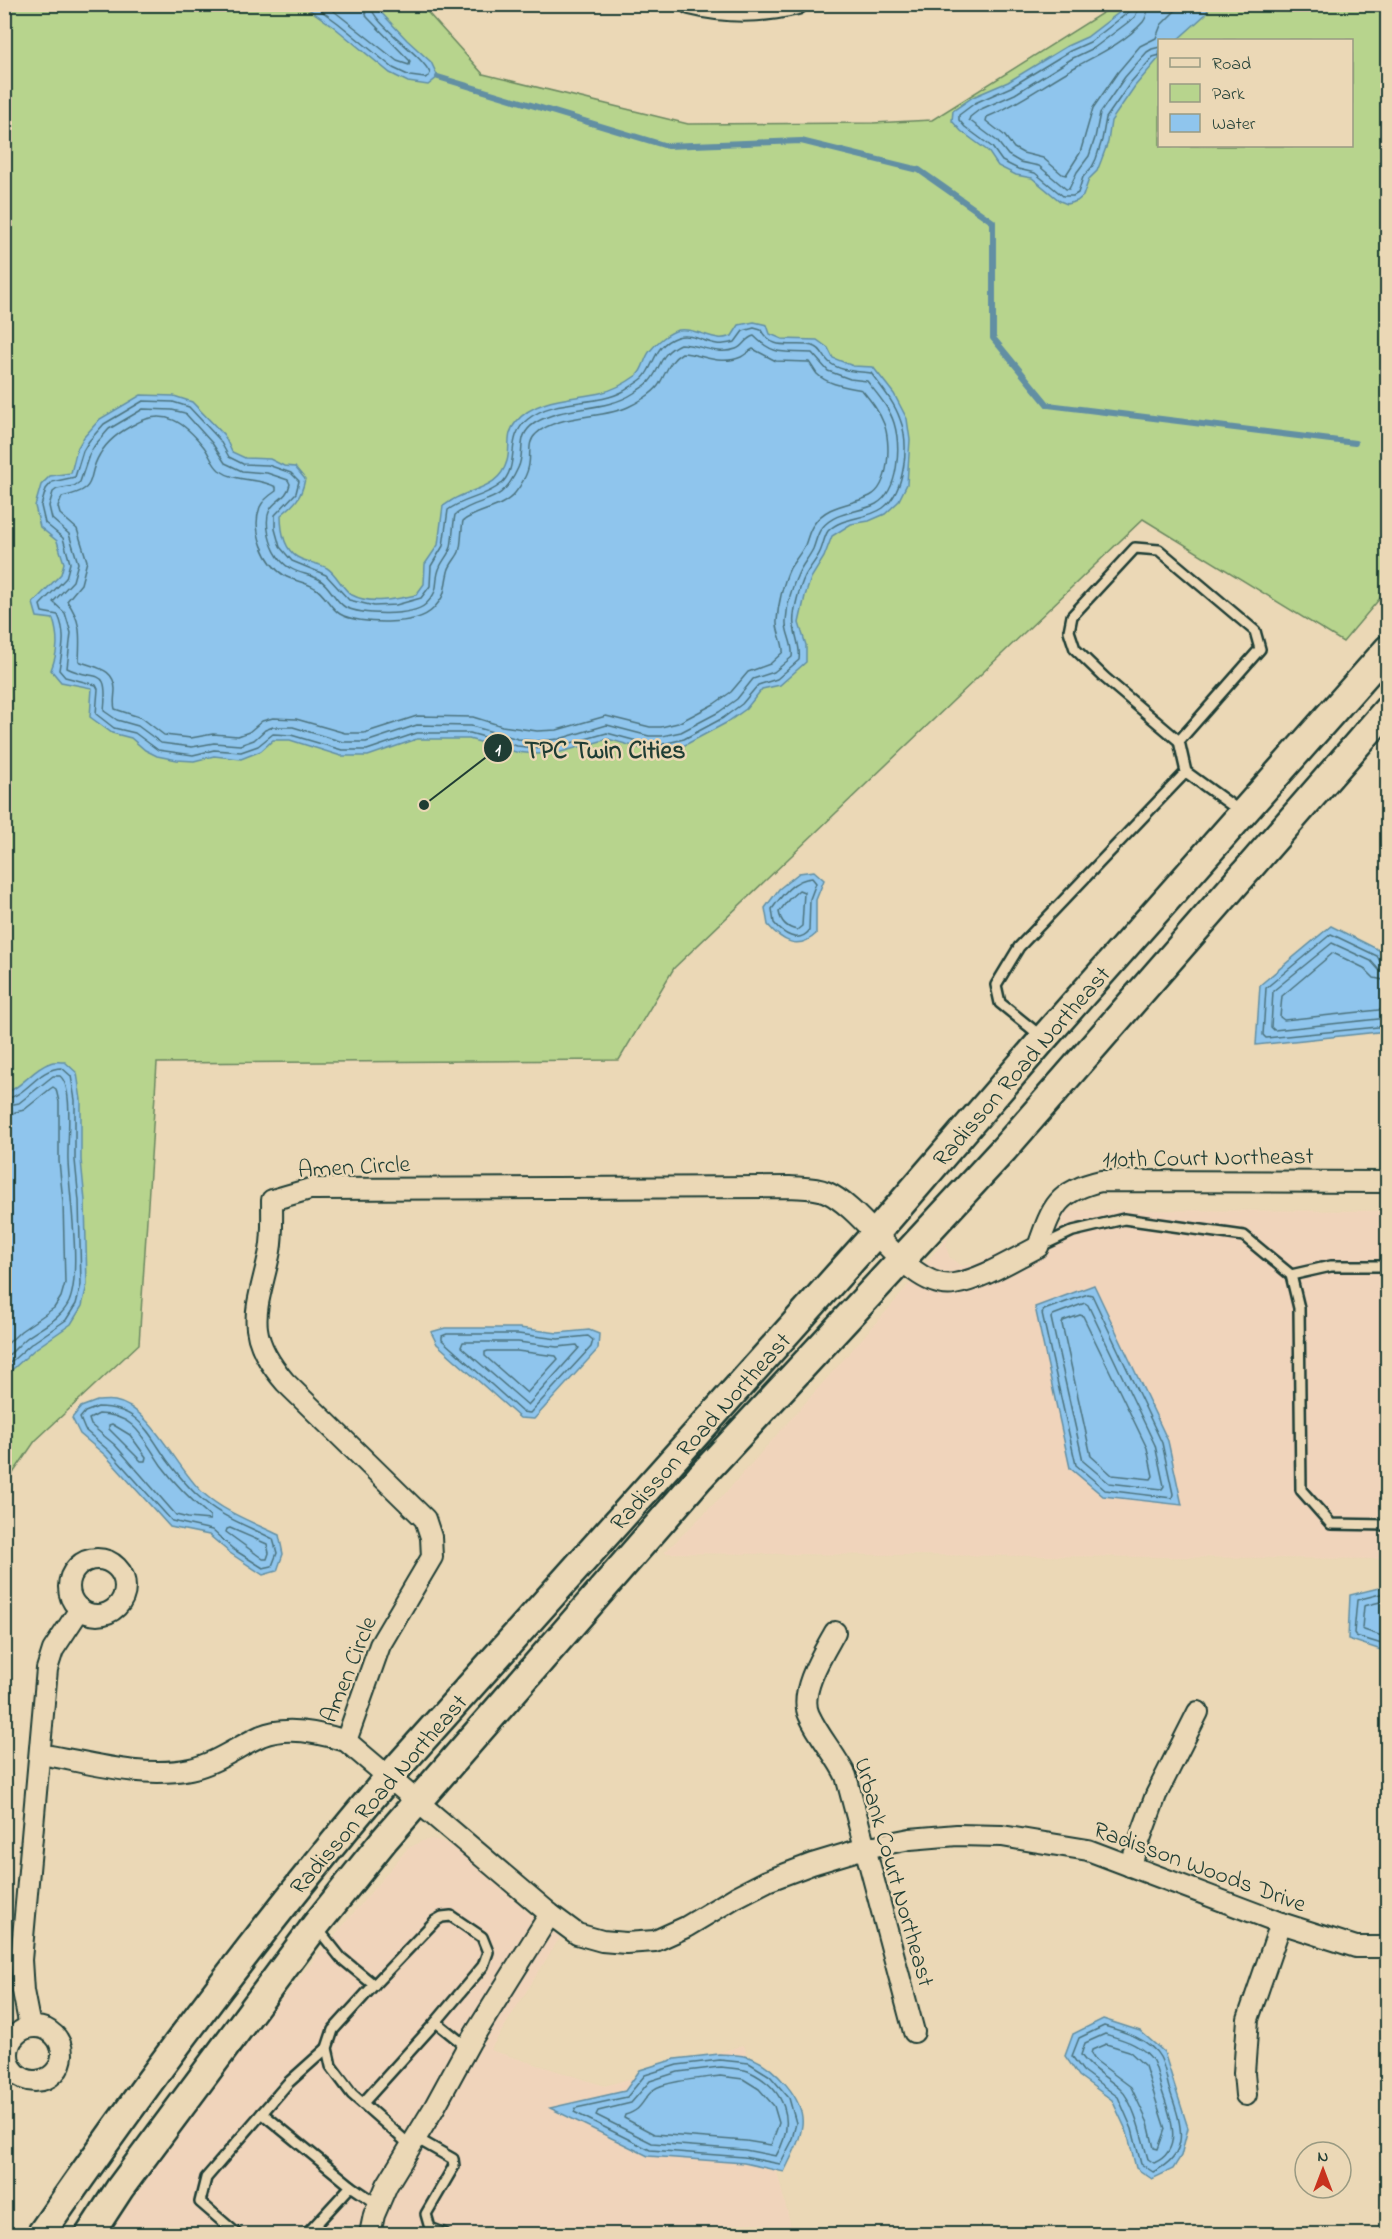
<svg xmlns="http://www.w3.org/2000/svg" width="1392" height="2239" font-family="'Indie Flower',sans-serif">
<rect width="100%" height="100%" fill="#ebd8b6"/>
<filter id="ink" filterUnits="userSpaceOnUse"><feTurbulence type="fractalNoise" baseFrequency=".0167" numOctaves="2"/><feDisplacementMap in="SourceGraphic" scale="12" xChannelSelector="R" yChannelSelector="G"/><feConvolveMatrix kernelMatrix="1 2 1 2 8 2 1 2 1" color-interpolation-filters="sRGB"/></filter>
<g filter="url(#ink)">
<g fill="#f0d4bb">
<path d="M1066 1210 1387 1211V1559L664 1553 728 1490 897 1299 953 1230 947 1241 946 1247 950 1258 962 1266 972 1265 1064 1224 1060 1219Z"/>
<path d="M432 1839 444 1842 456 1849 530 1914 560 1937 490 2050 605 2086 744 2045 793 2234H109L159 2162 274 2008 407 1849 422 1841Z"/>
</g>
<path fill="#b7d48d" stroke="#6b8860" stroke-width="1.5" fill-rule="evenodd" d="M5 5H421L483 74 688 124 873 123 932 120 1115 5H1387V590L1343 642 1143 519 674 968 619 1060 157 1063 139 1344 35 1441 5 1485ZM1160 40H1352V146H1160Z"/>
<g fill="#8fc5ed" stroke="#628fa3" stroke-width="1.5">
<path d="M298 5H374L407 40 431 62 438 77 428 85 408 82 390 73 334 27 307 8Z"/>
<path d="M1129 5H1210L1206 14 1177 40H1160L1159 58 1135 86 1111 121 1108 142 1101 161 1097 171 1089 179 1083 196 1077 201 1067 204 1060 201 1032 178 1016 175 998 166 988 151 961 131 952 121 953 111 973 97 1008 82 1067 46 1087 37Z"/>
<path d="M754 322 767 325 770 334 782 339 817 340 828 348 833 358 853 366 873 367 894 394 907 419 910 440 907 484 898 502 885 514 869 521 851 524 832 536 824 557 811 578 805 596 799 623 806 645V662L780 685 762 689 746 709 726 723 685 745 664 750H647L608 739 561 752 537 754 516 752 469 739H417L368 756H341L290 740H273L261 751 241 759 214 756 194 761 177 760 157 756 145 750 131 738 112 733 90 717 92 688 61 682 51 670C58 652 59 638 53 619L37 617 33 603 61 574 64 563 57 541 40 527 35 506 41 485 50 476 71 473 77 449 84 437 100 419 141 395 174 396 192 402 224 435 232 452 245 458 270 459 284 466 295 467 305 479C301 498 296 503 281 515 281 530 283 548 297 557 305 562 318 563 327 568 337 574 342 589 352 595 370 605 397 599 416 595L424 584 425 564 438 545 443 506C448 503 453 499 458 497 478 487 500 486 507 461 511 447 505 435 516 422 535 398 573 399 600 393 614 390 626 383 637 375 644 369 644 358 650 351 656 343 669 332 679 330 694 328 706 337 719 338 723 339 728 337 732 336L739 325Z"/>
<path d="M814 871 824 880 816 900V934C798 951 782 941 768 925L765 908 779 889 799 873Z"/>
<path d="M1331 926 1383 952 1388 970 1387 1031 1256 1045 1260 985Z"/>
<path d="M65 1062 77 1073 81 1100V1160L85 1201 87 1285 82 1306 71 1324 35 1349 5 1376V1093C22 1088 32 1069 50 1063 54 1061 60 1062 65 1062Z"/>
<path d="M1094 1285 1168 1441 1182 1505 1103 1496 1070 1468 1035 1307Z"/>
<path d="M445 1328H519L558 1333 589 1330 599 1334 598 1349 534 1419 520 1418 437 1344 431 1332Z"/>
<path d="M97 1401C102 1401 109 1400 115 1401 151 1407 176 1468 203 1493 226 1513 252 1522 279 1535L283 1554 277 1571 263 1575 230 1553 209 1535 170 1527 105 1455 80 1434 72 1418 81 1407Z"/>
<path d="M1387 1586V1652L1348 1639 1350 1595Z"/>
<path d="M1103 2019 1140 2031 1164 2052 1188 2128 1181 2156 1173 2169 1152 2179 1136 2168 1127 2132 1112 2100 1079 2076 1065 2056 1073 2034Z"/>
<path d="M719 2054C729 2055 742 2054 752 2058 774 2067 805 2099 802 2125 800 2142 791 2157 784 2172L744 2163 648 2156 550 2108 625 2091 640 2070 675 2059Z"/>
</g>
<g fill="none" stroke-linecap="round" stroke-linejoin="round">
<g stroke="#4c737e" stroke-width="1.5">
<path d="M312 4 338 23 393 68 410 76 425 78 429 76 430 73C421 53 372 24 370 4"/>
<path d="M325 4 397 61 409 65 410 61 367 17 362 4"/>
<path d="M1132 4 1130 11 1090 42 1070 51 1011 87 975 103 959 115V120L965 127 992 147 1002 161 1018 169 1035 173 1063 196H1073L1078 193 1083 177 1092 167 1096 159 1102 140 1106 118 1131 82 1153 57 1160 55"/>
<path d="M1140 4 1135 17 1094 48 1073 58 1015 94 979 110 970 117 969 120 997 141 1008 155 1020 162 1039 166 1066 189H1069L1077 172 1089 156 1095 138 1100 113 1125 77 1147 52 1152 49 1160 47"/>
<path d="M1149 4C1148 11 1147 17 1143 22 1125 42 1099 54 1077 66 1046 83 1019 104 987 117L986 121 1004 135 1014 148 1023 153 1043 158 1062 174 1066 175 1080 153 1093 108 1118 72 1140 46 1156 38 1161 25 1182 4"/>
<path d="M754 328 761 330C773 353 793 341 813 346 822 348 823 357 829 362 840 372 858 371 871 373 882 388 894 402 900 419 910 444 905 492 883 508 866 520 843 516 828 531 824 537 823 546 820 552 816 561 809 568 805 576 800 586 792 613 794 625 795 637 801 647 799 660L777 679 758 685 742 704 723 718 684 739 663 744H648L607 733 560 746 536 748 517 746 470 733H417L367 750H342L291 735 273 734 258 746 241 752 214 750 193 755 158 750 135 733 114 728 96 714 98 689 96 685 65 677 59 670C62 650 67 635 58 615L42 612 40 605 66 578 70 563 63 538 45 523 41 506 46 489 52 482 75 477 83 451 89 441 104 424 143 401 173 402 189 407 219 439 229 457 243 464 268 465 291 473 299 481 296 493 275 515V529L280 547 292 561 326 575 349 600 374 606 396 605 421 598 430 586 431 566 443 546 448 510C464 498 486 497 501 484 521 465 504 438 528 419 556 397 595 407 624 391 630 387 637 383 643 378 655 366 653 345 677 337 691 333 704 342 717 344 722 345 730 343 735 342L743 331Z"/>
<path d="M754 336C775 357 784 351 812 353L828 371 850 379 867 381C877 394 889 407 894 423 901 446 899 491 876 504 859 513 835 511 822 528 817 533 816 542 813 549 809 557 803 564 799 572 792 586 787 605 786 621 785 633 794 644 792 657L774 672 753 679 737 699 719 712 681 732 662 736H649L607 725 559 739 536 741 518 739 471 726 417 725 366 742H343L293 727H273L265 730 254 740 240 745 214 743 192 747 161 743 138 726 117 720 104 711C109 664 97 683 67 668L71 633 65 613 53 602 73 581 78 563 69 534 52 519 49 506 53 492 57 489 74 486 80 482 89 455 95 445 109 429 143 409 172 410 185 413 212 443 225 463 242 471 267 473 288 480 290 484C286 505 263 498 268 530 270 544 277 561 290 568 299 574 311 574 320 580 330 586 335 601 345 607 361 615 412 617 426 604 442 588 433 582 440 567 443 560 449 554 451 547 453 536 453 525 455 515 483 494 500 508 518 468 526 452 515 436 535 423 565 404 604 413 634 393 639 389 645 386 649 382 662 368 658 354 680 344 699 344 717 356 736 349 744 346 745 338 754 336Z"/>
<path d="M753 349 776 361 809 362C812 366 814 370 817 374 828 385 848 387 862 390 871 401 879 411 884 424 891 442 890 486 870 496 852 505 827 504 814 524 809 530 808 538 805 545 801 553 795 560 790 568 783 583 778 605 777 621 776 632 784 642 783 652L770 664 748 672 731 692 714 704 678 723 661 727H650L606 716 557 730 537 731 502 726 473 717 417 716 364 733H345L296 719 273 718 262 721 249 732 238 736 213 734 191 738 164 735 142 718 115 709C113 702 115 696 115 689 114 667 94 668 79 661 80 636 82 622 67 601L81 584 87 561 77 529 60 514 58 507 62 497C102 488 84 480 100 454 108 440 121 431 135 424 165 407 185 423 204 447 210 455 212 464 219 470 237 483 258 477 276 487V491C270 495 263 500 260 507 251 530 265 564 285 576 294 581 306 582 315 588 325 594 330 608 340 614 359 625 417 626 433 609 448 593 443 591 448 572 449 565 456 559 459 552 462 542 461 531 463 521 479 509 502 509 515 493 521 486 528 473 529 464 531 453 527 442 536 434 557 414 602 419 628 407 637 403 652 394 658 386 666 374 668 361 682 353 702 354 720 366 741 357 745 355 749 351 753 349Z"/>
<path d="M812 878 816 883 810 899 809 931C798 944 783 934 774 923L772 909C782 895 794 879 812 878Z"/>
<path d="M799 890 804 892 802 926 797 930C787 928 781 923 779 912L789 899Z"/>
<path d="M1388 964 1381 963 1377 956 1331 934 1266 988 1263 1035 1266 1038 1388 1026"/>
<path d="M1388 972 1379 970 1371 961 1332 943 1273 991 1271 1027 1274 1030 1388 1018"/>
<path d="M1388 981 1374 978 1364 968 1333 953 1282 996 1280 1017 1284 1020 1388 1009"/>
<path d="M4 1099C28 1096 37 1068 62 1068L71 1076 75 1100V1160L79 1201 81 1285 76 1304 66 1320 31 1344 4 1368"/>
<path d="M4 1106 19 1103 53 1076H60C74 1087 67 1142 68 1161 69 1194 82 1272 69 1302 61 1319 43 1326 28 1337 20 1343 13 1352 4 1359"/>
<path d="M4 1115 24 1110 50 1089 53 1087 56 1089 59 1102V1161L63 1202 65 1283 61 1297 54 1308 21 1331 4 1347"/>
<path d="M1088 1294 1092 1295 1162 1443 1173 1494 1172 1498 1105 1490 1076 1465 1042 1313 1044 1310Z"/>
<path d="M1085 1303 1088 1305 1155 1445 1164 1486 1162 1489 1109 1483 1083 1461 1051 1318 1053 1315Z"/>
<path d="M1080 1315 1083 1316 1147 1448 1153 1476 1151 1479 1112 1475 1091 1456 1062 1324 1063 1321Z"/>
<path d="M447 1334H518L558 1339 588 1336 593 1340 591 1347 530 1413 522 1412 442 1340V1336Z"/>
<path d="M463 1342H518L557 1347 577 1345 579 1348 528 1405 461 1347Z"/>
<path d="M488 1351H517L556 1356 558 1359 527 1393 485 1356V1352Z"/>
<path d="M98 1407C138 1407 147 1431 167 1460 176 1472 186 1485 197 1495 220 1517 246 1525 273 1539L277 1553 272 1566 263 1568 233 1549 212 1530 172 1521 109 1451 85 1430 80 1418 85 1412Z"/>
<path d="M99 1414C135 1414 143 1439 161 1465 175 1484 192 1501 210 1516V1520L188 1518 176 1515 115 1445 91 1425 89 1419Z"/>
<path d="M112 1424 130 1435 146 1457 145 1461H141L109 1429V1425Z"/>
<path d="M230 1528 267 1544 269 1553 267 1559H263L226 1532 227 1529Z"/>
<path d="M1388 1592 1357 1600 1354 1633 1356 1636 1388 1646"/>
<path d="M1388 1600 1364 1606 1362 1628 1364 1630 1388 1638"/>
<path d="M1104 2026C1122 2031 1150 2039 1160 2057 1165 2066 1166 2078 1169 2088 1180 2121 1194 2153 1153 2172L1141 2164 1132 2129 1118 2097 1083 2071 1072 2056 1079 2038Z"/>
<path d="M1105 2034C1121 2039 1144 2045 1153 2061 1157 2069 1159 2080 1161 2088 1169 2113 1186 2149 1154 2163L1148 2159C1143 2142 1134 2101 1120 2089 1107 2077 1091 2070 1081 2055L1085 2043Z"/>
<path d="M1106 2044 1129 2051 1145 2066 1165 2129 1158 2149 1154 2148 1148 2123 1131 2087 1095 2060 1091 2054 1092 2050Z"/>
<path d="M720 2060 749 2063 770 2076 789 2098 796 2123 791 2143 780 2164 744 2157 650 2150 574 2112 576 2108 627 2097 645 2075 677 2065Z"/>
<path d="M720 2067C728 2068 740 2068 748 2071 785 2088 797 2121 776 2156L745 2150 652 2143 596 2115 598 2111 631 2103 650 2081 678 2072Z"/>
<path d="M720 2076 743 2079 759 2089 774 2106 779 2123 771 2145 746 2141 654 2134 624 2118 625 2115C643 2110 641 2101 653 2090 664 2081 705 2078 720 2076Z"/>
</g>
<path stroke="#628fa3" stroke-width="6" d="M438 77 667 146 801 141 919 170 993 222V338L1048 405 1355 443"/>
<g stroke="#1f3d34" stroke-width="14">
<g id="lane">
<path d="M1179 741 1260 649 1255 631 1159 550 1135 548 1072 616 1069 631 1075 649 1105 678 1179 741 1186 772"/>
<path d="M1042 1037 1000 1003 996 985 1019 947 1186 772 1241 812"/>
<path d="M1041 1246 1073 1231 1124 1219 1244 1236 1291 1275 1299 1308 1301 1490 1331 1524 1388 1525"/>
<path d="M1291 1275 1331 1266H1388"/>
<path d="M318 1929 341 1958 374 1985 333 2030 327 2048 331 2066 352 2094 411 2146"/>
<path d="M374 1985 435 1921 442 1917 451 1916 482 1937 488 1952 483 1966 436 2022"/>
<path d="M363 2103 436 2022 467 2047"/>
<path d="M262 2113 351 2186"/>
<path d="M416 2138 453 2159 454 2166 426 2214 430 2228 445 2234"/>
<path d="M237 2234 200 2202 206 2178 288 2083 327 2048"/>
<path d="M307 2234 351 2186 379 2205"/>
</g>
</g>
<g stroke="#1f3d34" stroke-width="24">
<g id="street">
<path d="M690 4C726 13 761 13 797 4"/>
<circle cx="97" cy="1587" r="28"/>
<path d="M835 1632C824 1652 798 1692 809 1715 819 1737 836 1755 846 1776L914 2032"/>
<path d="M346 1741 380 1645 432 1557 431 1537 425 1519 285 1382C241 1331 258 1309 270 1251 273 1235 272 1217 272 1200L310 1189 789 1187C801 1188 815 1187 826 1192 867 1210 909 1291 954 1284 983 1279 1012 1260 1038 1247 1052 1207 1057 1191 1101 1181L1388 1182"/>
<path d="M40 1754C88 1762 141 1779 190 1769 215 1764 237 1747 261 1736 287 1725 321 1733 346 1741L550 1914 577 1934 602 1941 626 1943 655 1941 686 1927 736 1897 767 1881 812 1864 865 1848 910 1839 957 1835 1002 1836 1088 1850 1281 1923 1356 1947H1388"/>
<path d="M1130 1866 1156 1795 1198 1712"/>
<circle cx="35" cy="2054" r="27"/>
<path d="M30 2027 23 1991 21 1960 47 1669 53 1650 80 1609"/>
<path d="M1246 2095 1244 2073 1248 2019 1281 1923"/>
<path d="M370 2234 374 2215 387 2185 434 2108 470 2042 550 1914"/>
</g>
</g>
<g stroke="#1f3d34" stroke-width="32">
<g id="secondary">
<path d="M41 2234C150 2077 264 1923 389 1777L876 1233 1044 1038 1388 649"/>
<path d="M90 2234 120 2188 315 1926 384 1840 700 1477 1004 1149 1388 709"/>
</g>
</g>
<use href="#lane" stroke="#ebd8b6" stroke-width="9"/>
<use href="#street" stroke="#ebd8b6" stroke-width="20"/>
<use href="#secondary" stroke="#ebd8b6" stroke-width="27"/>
</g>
</g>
<g text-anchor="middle" stroke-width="5" stroke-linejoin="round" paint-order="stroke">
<g font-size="24" fill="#1f3d34" stroke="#ebd8b6">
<text transform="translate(1021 1066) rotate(-49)" y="8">Radisson Road Northeast</text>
<text transform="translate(1208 1157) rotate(-1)" y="8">110th Court Northeast</text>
<text transform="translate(354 1166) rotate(-3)" y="8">Amen Circle</text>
<text transform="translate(700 1431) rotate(-48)" y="8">Radisson Road Northeast</text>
<text transform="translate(348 1669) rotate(-68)" y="8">Amen Circle</text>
<text transform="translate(378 1794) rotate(-49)" y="8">Radisson Road Northeast</text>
<text transform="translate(1200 1866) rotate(20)" y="8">Radisson Woods Drive</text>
<text transform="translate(895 1872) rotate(74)" y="8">Urbank Court Northeast</text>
</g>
</g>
<path fill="none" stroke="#1f3d34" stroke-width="2" d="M424 805L498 748"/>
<g fill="#1f3d34" stroke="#ebd8b6" stroke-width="2">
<circle cx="424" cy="805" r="6"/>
<circle cx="498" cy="748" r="15"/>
</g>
<g font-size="18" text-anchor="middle" font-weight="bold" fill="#fff">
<text x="498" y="755">1</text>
</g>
<g font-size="26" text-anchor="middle" font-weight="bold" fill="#1f3d34" stroke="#ebd8b6" stroke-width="5" stroke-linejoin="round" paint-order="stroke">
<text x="605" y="758">TPC Twin Cities</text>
</g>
<rect width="1392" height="2239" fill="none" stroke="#ebd8b6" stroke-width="24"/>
<rect x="12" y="12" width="1368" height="2215" fill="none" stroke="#1f3d34" stroke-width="2" filter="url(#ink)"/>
<rect x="1158" y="39" width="195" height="108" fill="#ebd8b6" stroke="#999a82" stroke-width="1.5"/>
<rect x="1170" y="58" width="30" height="9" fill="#ebd8b6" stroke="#999a82" stroke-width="1.5"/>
<text x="1212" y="69" font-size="18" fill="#1f3d34">Road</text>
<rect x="1170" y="84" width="30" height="18" fill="#b7d48d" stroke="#999a82" stroke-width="1.5"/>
<text x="1212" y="99" font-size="18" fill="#1f3d34">Park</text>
<rect x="1170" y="114" width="30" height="18" fill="#8fc5ed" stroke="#999a82" stroke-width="1.5"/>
<text x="1212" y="129" font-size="18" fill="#1f3d34">Water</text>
<g transform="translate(1323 2170)"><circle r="28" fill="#ebd8b6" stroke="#999a82" stroke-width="1.5"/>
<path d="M0-4.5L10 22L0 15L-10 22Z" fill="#c8321e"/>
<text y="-9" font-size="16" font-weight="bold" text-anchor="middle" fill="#1f3d34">N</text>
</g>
</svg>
